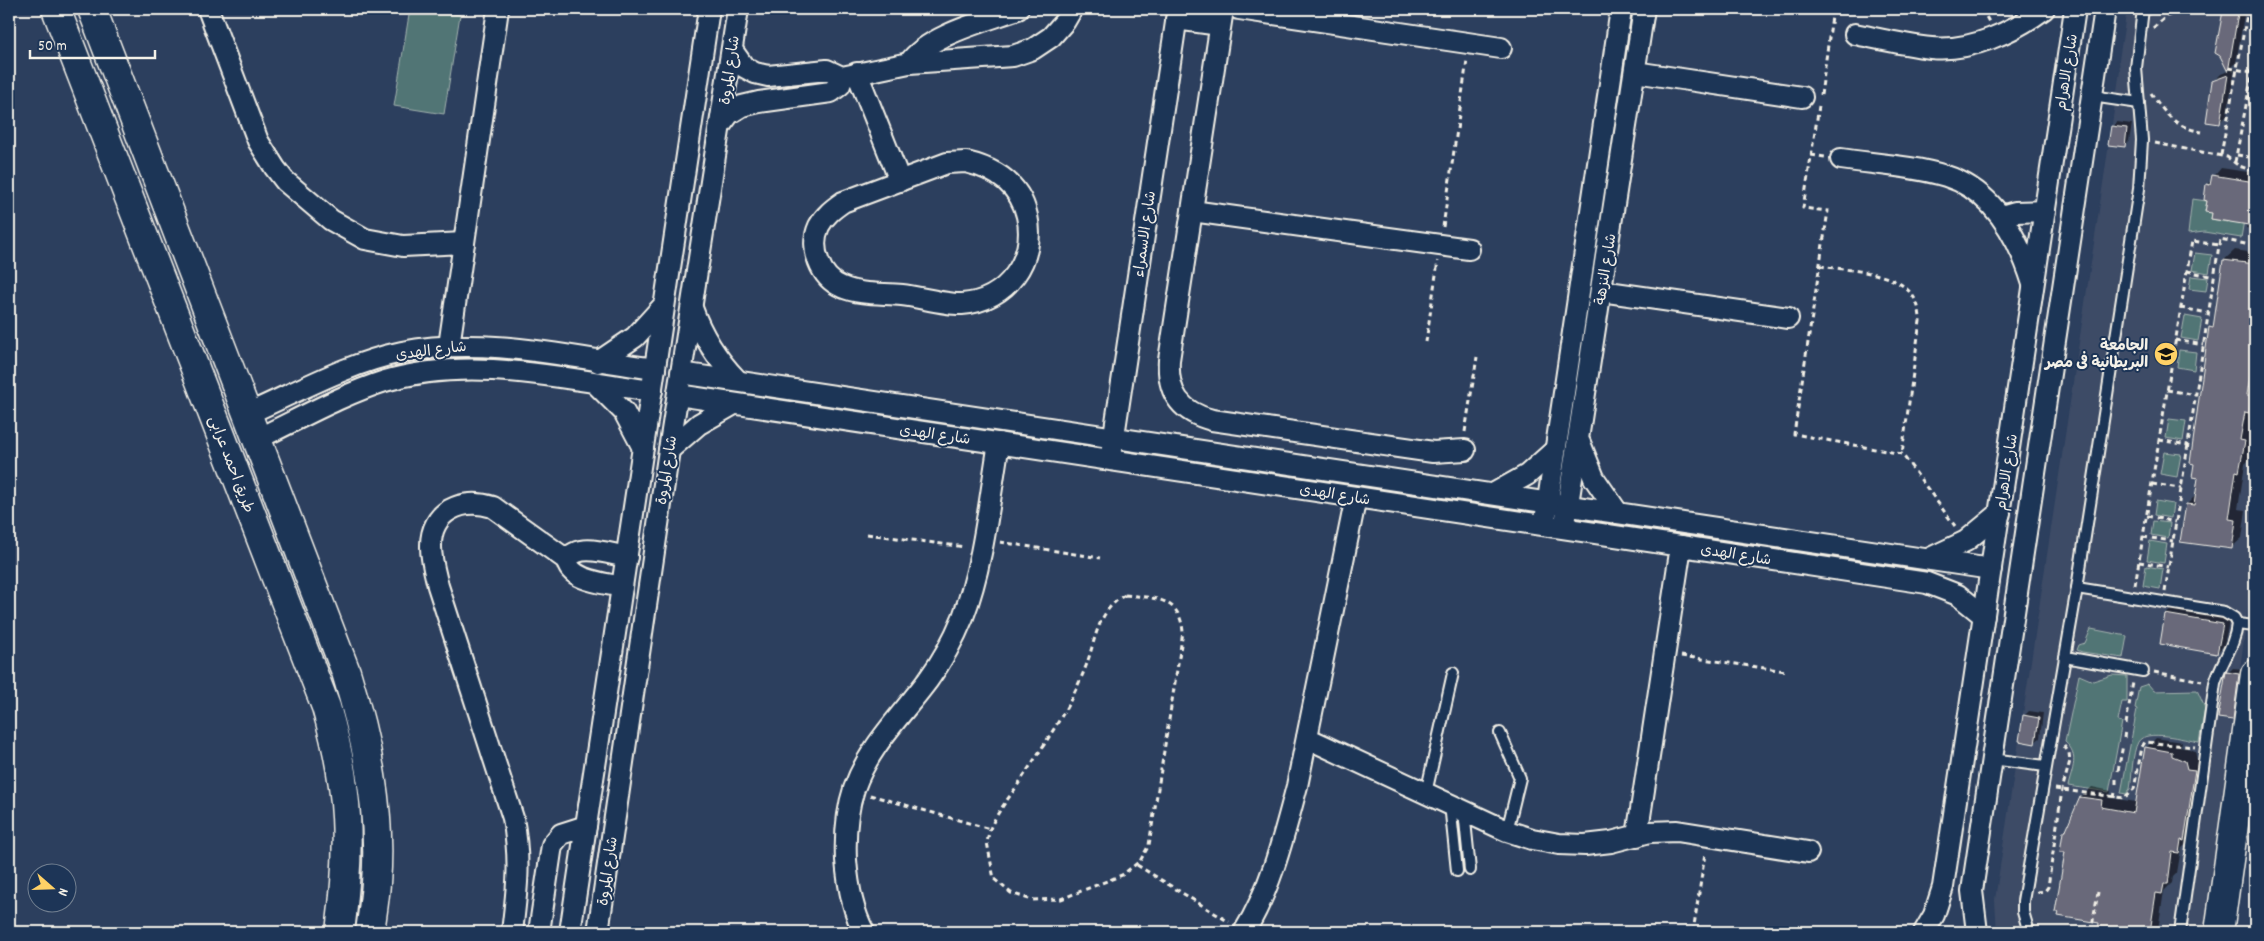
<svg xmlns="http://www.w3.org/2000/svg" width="2264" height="941" font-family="Dekko,'Playpen Sans Arabic',sans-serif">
<rect width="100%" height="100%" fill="#2c3f5e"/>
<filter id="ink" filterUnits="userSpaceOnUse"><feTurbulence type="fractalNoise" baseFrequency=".02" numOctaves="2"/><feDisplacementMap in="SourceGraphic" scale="10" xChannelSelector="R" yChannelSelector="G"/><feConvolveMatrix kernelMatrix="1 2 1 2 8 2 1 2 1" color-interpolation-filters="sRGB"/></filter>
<g filter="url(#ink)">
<path fill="#3e4c66" d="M2127 9H2255V558L2204 932H1997L1995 900 2120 71 2119 60Z"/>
<g fill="#517475" stroke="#a2b2ae">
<path d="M410 9 460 15 444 114 394 106Z"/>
<path d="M2192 199 2207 201 2205 211 2212 213 2211 219 2227 222 2228 216 2246 208 2241 238 2204 232 2188 234Z"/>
<path d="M2195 253 2212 255 2209 273 2192 270Z"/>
<path d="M2191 276 2208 278 2206 291 2189 289Z"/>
<path d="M2185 316 2202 319 2198 341 2181 338Z"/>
<path d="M2179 350 2196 352 2194 370 2177 367Z"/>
<path d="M2169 419 2186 421 2183 441 2166 438Z"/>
<path d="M2164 452 2181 454 2177 477 2160 474Z"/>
<path d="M2156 501 2173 504 2171 518 2154 515Z"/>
<path d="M2153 521 2170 523 2168 538 2151 535Z"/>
<path d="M2150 541 2167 544 2164 563 2147 560Z"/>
<path d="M2146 566 2163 569 2160 589 2143 586Z"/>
<path d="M2091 629 2127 636 2123 658 2082 652 2077 650 2079 645 2085 643Z"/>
<path d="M2079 675 2093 681 2112 675 2127 676V702H2122L2118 721 2122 722 2109 792 2068 786C2072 770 2080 754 2065 742Z"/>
<path d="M2148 684 2154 691 2197 690 2205 708 2199 742C2185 740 2146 728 2138 742 2132 753 2132 777 2130 789L2126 794 2121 793 2137 709 2135 708 2139 687Z"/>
</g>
<g fill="#0007">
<path d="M2227 9H2245L2236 63 2229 70 2221 56 2224 12Z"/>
<path d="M2235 68 2227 115 2219 123 2213 82 2221 74Z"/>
<path d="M2117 122 2132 124 2129 141 2124 146 2112 127Z"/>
<path d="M2221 168 2255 173V230L2246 228 2247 224 2213 212 2208 200 2207 185Z"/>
<path d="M2235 250 2255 253V405L2250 430 2254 431 2249 460 2245 464 2238 509 2246 510 2242 538 2231 548 2187 504 2196 495 2199 477 2211 328 2215 323 2224 260Z"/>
<path d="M2174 607 2230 617 2224 645 2217 653 2161 643 2166 614Z"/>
<path d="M2233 668 2244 669 2237 714 2232 719 2228 673Z"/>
<path d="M2029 711 2043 713 2040 738 2035 742 2024 716Z"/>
<path d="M2156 738 2182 742 2181 746 2195 751 2197 760 2204 761 2188 842 2181 849 2177 873 2173 877 2172 883 2164 891 2158 930 2155 932H2099L2100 922 2066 851 2065 832 2068 828 2081 797 2092 787 2111 791 2110 798 2137 802 2146 748Z"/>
</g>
<g fill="#69697a" stroke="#f4f1e8">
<path d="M2223 11 2238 14 2228 72 2220 56 2215 53Z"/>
<path d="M2228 75 2220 124 2206 122 2212 81Z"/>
<path d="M2111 126 2127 128 2125 147 2108 145Z"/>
<path d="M2212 175 2255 182V226L2211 219 2212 213 2205 212 2207 201 2204 200 2206 184 2210 185Z"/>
<path d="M2223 260 2255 264V366H2252L2247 395H2252L2249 413 2245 412 2240 440 2245 441 2239 472 2236 471 2229 519 2236 520 2232 549 2180 542 2186 504 2194 505 2198 478 2192 477 2194 464 2190 463 2209 327 2213 328Z"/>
<path d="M2165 614 2223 624 2217 654 2160 644Z"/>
<path d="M2226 672 2239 674 2233 720 2218 718Z"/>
<path d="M2023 715 2039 718 2035 744 2019 741Z"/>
<path d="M2145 747 2172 752V756L2185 761 2187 769 2195 770 2184 841 2181 840 2179 853 2172 852 2168 884H2164L2162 894 2156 893 2150 932H2098L2099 923 2058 916 2059 912H2055L2065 852H2060L2063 832H2065L2080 797 2102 800 2101 807 2134 813Z"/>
</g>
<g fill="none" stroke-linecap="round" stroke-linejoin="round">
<g stroke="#f4f1e8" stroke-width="14">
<g id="lane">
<path d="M2092 96 2139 103"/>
<path d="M2077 588 2224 612 2234 618 2237 624C2235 646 2221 662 2215 683L2180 932"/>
<path d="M2237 624 2255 626"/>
<path d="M2065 657 2143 671"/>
<path d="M1500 733 1520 778 1507 831"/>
<path d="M1992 759 2045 766"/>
<path d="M1426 793 1453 673"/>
<path d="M1450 804 1457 871"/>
<path d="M1464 811 1470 870"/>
<path d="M2029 932 2023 912V901L2077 588 2139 189 2142 140 2136 68 2143 9"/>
</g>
</g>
<g stroke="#f4f1e8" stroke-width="24">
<g id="street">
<path d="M208 9 258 141 275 168 285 181 331 220 365 239 403 246 464 243"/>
<path d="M1223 9 1169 360C1167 393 1180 412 1212 420L1433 452 1465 450"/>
<path d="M1239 9 1501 48"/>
<path d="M1176 19 1220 25"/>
<path d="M1855 34C1880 39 1906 45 1931 48 1970 52 2013 32 2044 9"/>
<path d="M732 50 744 67 755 73 768 76 827 70 842 77 909 63 1013 56 1033 49 1051 37 1065 21 1072 9"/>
<path d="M909 63C928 35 986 21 1018 9"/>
<path d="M1635 72 1802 97"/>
<path d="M857 73 900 181"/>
<path d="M720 126 729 114 742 106 759 102 831 92 840 85 842 77"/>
<path d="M1841 159C1875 164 1913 166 1946 176 1994 191 2019 239 2033 284"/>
<path d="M966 162C996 169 1020 185 1027 216 1037 259 1007 301 962 304 946 305 920 297 902 295 883 293 860 295 842 287 820 278 809 248 819 226 825 215 833 209 843 202L947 163Z"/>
<path d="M1192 211 1469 249"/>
<path d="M2001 216 2015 212 2045 211"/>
<path d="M1601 291 1788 318"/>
<path d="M692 308C702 336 716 358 737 380"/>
<path d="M449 346 498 9"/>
<path d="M598 362 635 337 664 305"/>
<path d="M681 373 1991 569"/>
<path d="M595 383 624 412 643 448"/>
<path d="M678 395 1927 583 1958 595 1984 616"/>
<path d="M247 414C297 392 348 363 402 352 485 335 572 358 655 369"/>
<path d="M257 439C299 419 341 395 385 381 472 355 564 379 652 391"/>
<path d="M1580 443 1594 478 1618 513"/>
<path d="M1112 449 1178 9"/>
<path d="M669 450 699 424 734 404"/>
<path d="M1493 494 1527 475 1555 450"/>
<path d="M1546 514 1621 9"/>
<path d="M1566 517 1644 9"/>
<path d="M1928 559 1966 541 2000 513"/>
<path d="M567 560C578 542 609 554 627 557"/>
<path d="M1307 738 1507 831 1532 839 1559 844 1585 845 1611 842 1650 832 1677 831 1808 852"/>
<path d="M1637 836 1681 546"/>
<path d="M512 932C517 890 521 861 513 818L438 586C435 573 431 560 431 547 430 511 462 497 493 507L567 560C569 581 605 583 622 587"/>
<path d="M539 932 552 845 561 834 586 826"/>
<path d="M570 932 709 9"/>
<path d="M598 932 669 450 738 9"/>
<path d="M864 932C852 910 848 885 846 860 845 837 847 810 854 789 869 746 902 715 928 680 942 661 954 639 963 617 984 562 989 501 999 443"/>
<path d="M1244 932C1271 889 1284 835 1297 786L1356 497"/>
<path d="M1924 932 1934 915 1943 887 2075 9"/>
<path d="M1977 932 1972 891 2105 9"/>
</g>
</g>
<g stroke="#f4f1e8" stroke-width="31">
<g id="secondary">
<path d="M56 9 326 707C350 789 351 847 340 932"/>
<path d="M92 9 346 672C367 740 382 812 376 883 375 899 372 916 370 932"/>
<path d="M2219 932 2255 674"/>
</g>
</g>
<g stroke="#f4f1e8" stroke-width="3" stroke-dasharray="5 4" stroke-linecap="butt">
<path d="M1982 9 1989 22"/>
<path d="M2255 23V27"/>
<path d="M2153 28 2167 16 2184 9"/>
<path d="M2229 68 2252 72"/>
<path d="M2151 93C2166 115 2175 127 2202 132"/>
<path d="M1821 95 1833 9"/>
<path d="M2248 96 2255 106"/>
<path d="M1819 106 1803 208 1828 211 1794 434 1902 454 1955 526"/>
<path d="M2155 143 2227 157 2239 166 2251 170"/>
<path d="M1811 155 1825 157"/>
<path d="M2221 155 2248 9"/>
<path d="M2237 155 2255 158"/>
<path d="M2235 162 2255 59"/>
<path d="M1443 227 1467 60"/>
<path d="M1820 266C1857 272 1920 270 1920 321L1902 454"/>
<path d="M2187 271 2214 277"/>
<path d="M2180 308 2209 313"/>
<path d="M2175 340 2204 345"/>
<path d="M1426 342 1438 261"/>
<path d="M2167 390 2196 395"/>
<path d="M1465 432 1477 357"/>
<path d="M2159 440 2188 445"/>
<path d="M2152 484 2181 488"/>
<path d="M2147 516 2176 522"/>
<path d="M867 534 965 547"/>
<path d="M2143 537 2173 541"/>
<path d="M1000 542 1100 558"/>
<path d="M2139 562 2169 567"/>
<path d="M2135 585 2192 241 2219 245"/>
<path d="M2165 592 2220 239 2255 246"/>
<path d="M1125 595C1153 598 1180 596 1183 632L1149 845 1140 861 1122 875 1061 899 1032 900 1011 893 994 879 987 842 990 829C997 812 1009 798 1019 783 1043 746 1070 708 1086 666 1096 639 1097 611 1125 595Z"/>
<path d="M1681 656 1785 671"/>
<path d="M2154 672 2202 681"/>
<path d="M2126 724 2133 682"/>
<path d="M2124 738 2125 730"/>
<path d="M2118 771 2123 745"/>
<path d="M2116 784V779"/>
<path d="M2055 789 2124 798 2134 789 2142 747 2145 742 2195 747"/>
<path d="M870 795 990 829"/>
<path d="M2114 798 2115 792"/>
<path d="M1137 865 1229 922"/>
<path d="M2037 892 2045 891 2048 887 2062 790 2070 761 2069 753 2062 743"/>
<path d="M1693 932 1705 854"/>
<path d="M2091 932 2098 892"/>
</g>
<use href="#lane" stroke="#1d3557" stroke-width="10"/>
<use href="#street" stroke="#1d3557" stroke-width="20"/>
<use href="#secondary" stroke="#1d3557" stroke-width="28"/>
</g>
</g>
<defs>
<g id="university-disc" transform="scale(1.25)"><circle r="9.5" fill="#ffd166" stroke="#1d3557"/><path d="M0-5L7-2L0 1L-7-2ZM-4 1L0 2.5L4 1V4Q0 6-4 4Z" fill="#111"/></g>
</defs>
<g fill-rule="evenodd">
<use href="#university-disc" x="2166" y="354"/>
</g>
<g text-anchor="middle" stroke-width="4" stroke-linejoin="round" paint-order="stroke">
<g font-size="15" fill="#f4f1e8" stroke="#1d3557">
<text transform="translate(729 70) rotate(-82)" y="5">شارع المروة</text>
<text transform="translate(2066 72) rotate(-81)" y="5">شارع الاهرام</text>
<text transform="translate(1144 234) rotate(-82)" y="5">شارع الاسمراء</text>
<text transform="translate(1605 269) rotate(-81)" y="5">شارع النزهة</text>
<text transform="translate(431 350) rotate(-7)" y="5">شارع الهدى</text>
<text transform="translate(935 434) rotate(8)" y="5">شارع الهدى</text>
<text transform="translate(232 464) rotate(69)" y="5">طريق احمد عرابى</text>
<text transform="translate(666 470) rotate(-81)" y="5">شارع المروة</text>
<text transform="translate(2006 472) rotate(-81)" y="5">شارع الاهرام</text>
<text transform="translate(1335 494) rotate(9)" y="5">شارع الهدى</text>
<text transform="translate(1736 554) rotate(9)" y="5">شارع الهدى</text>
<text transform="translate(607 871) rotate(-82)" y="5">شارع المروة</text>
</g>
<g font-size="15" font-weight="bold" fill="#f4f1e8" stroke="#1d3557" text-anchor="end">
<text x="2148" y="350">الجامعة<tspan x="2148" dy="17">البريطانية فى مصر</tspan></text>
</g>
</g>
<rect width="2264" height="941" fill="none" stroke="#1d3557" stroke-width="30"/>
<rect x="15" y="15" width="2234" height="911" fill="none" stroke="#f4f1e8" stroke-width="2" filter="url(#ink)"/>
<g transform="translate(52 888) rotate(110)"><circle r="24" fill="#1d3557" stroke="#738091"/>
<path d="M0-4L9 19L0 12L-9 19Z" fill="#ffd166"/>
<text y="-8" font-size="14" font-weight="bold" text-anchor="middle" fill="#f4f1e8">N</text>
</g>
<path d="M30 50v8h125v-8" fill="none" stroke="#f4f1e8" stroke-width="2.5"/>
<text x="38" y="50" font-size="15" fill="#f4f1e8" stroke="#1d3557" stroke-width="4" paint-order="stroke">50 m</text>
</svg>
